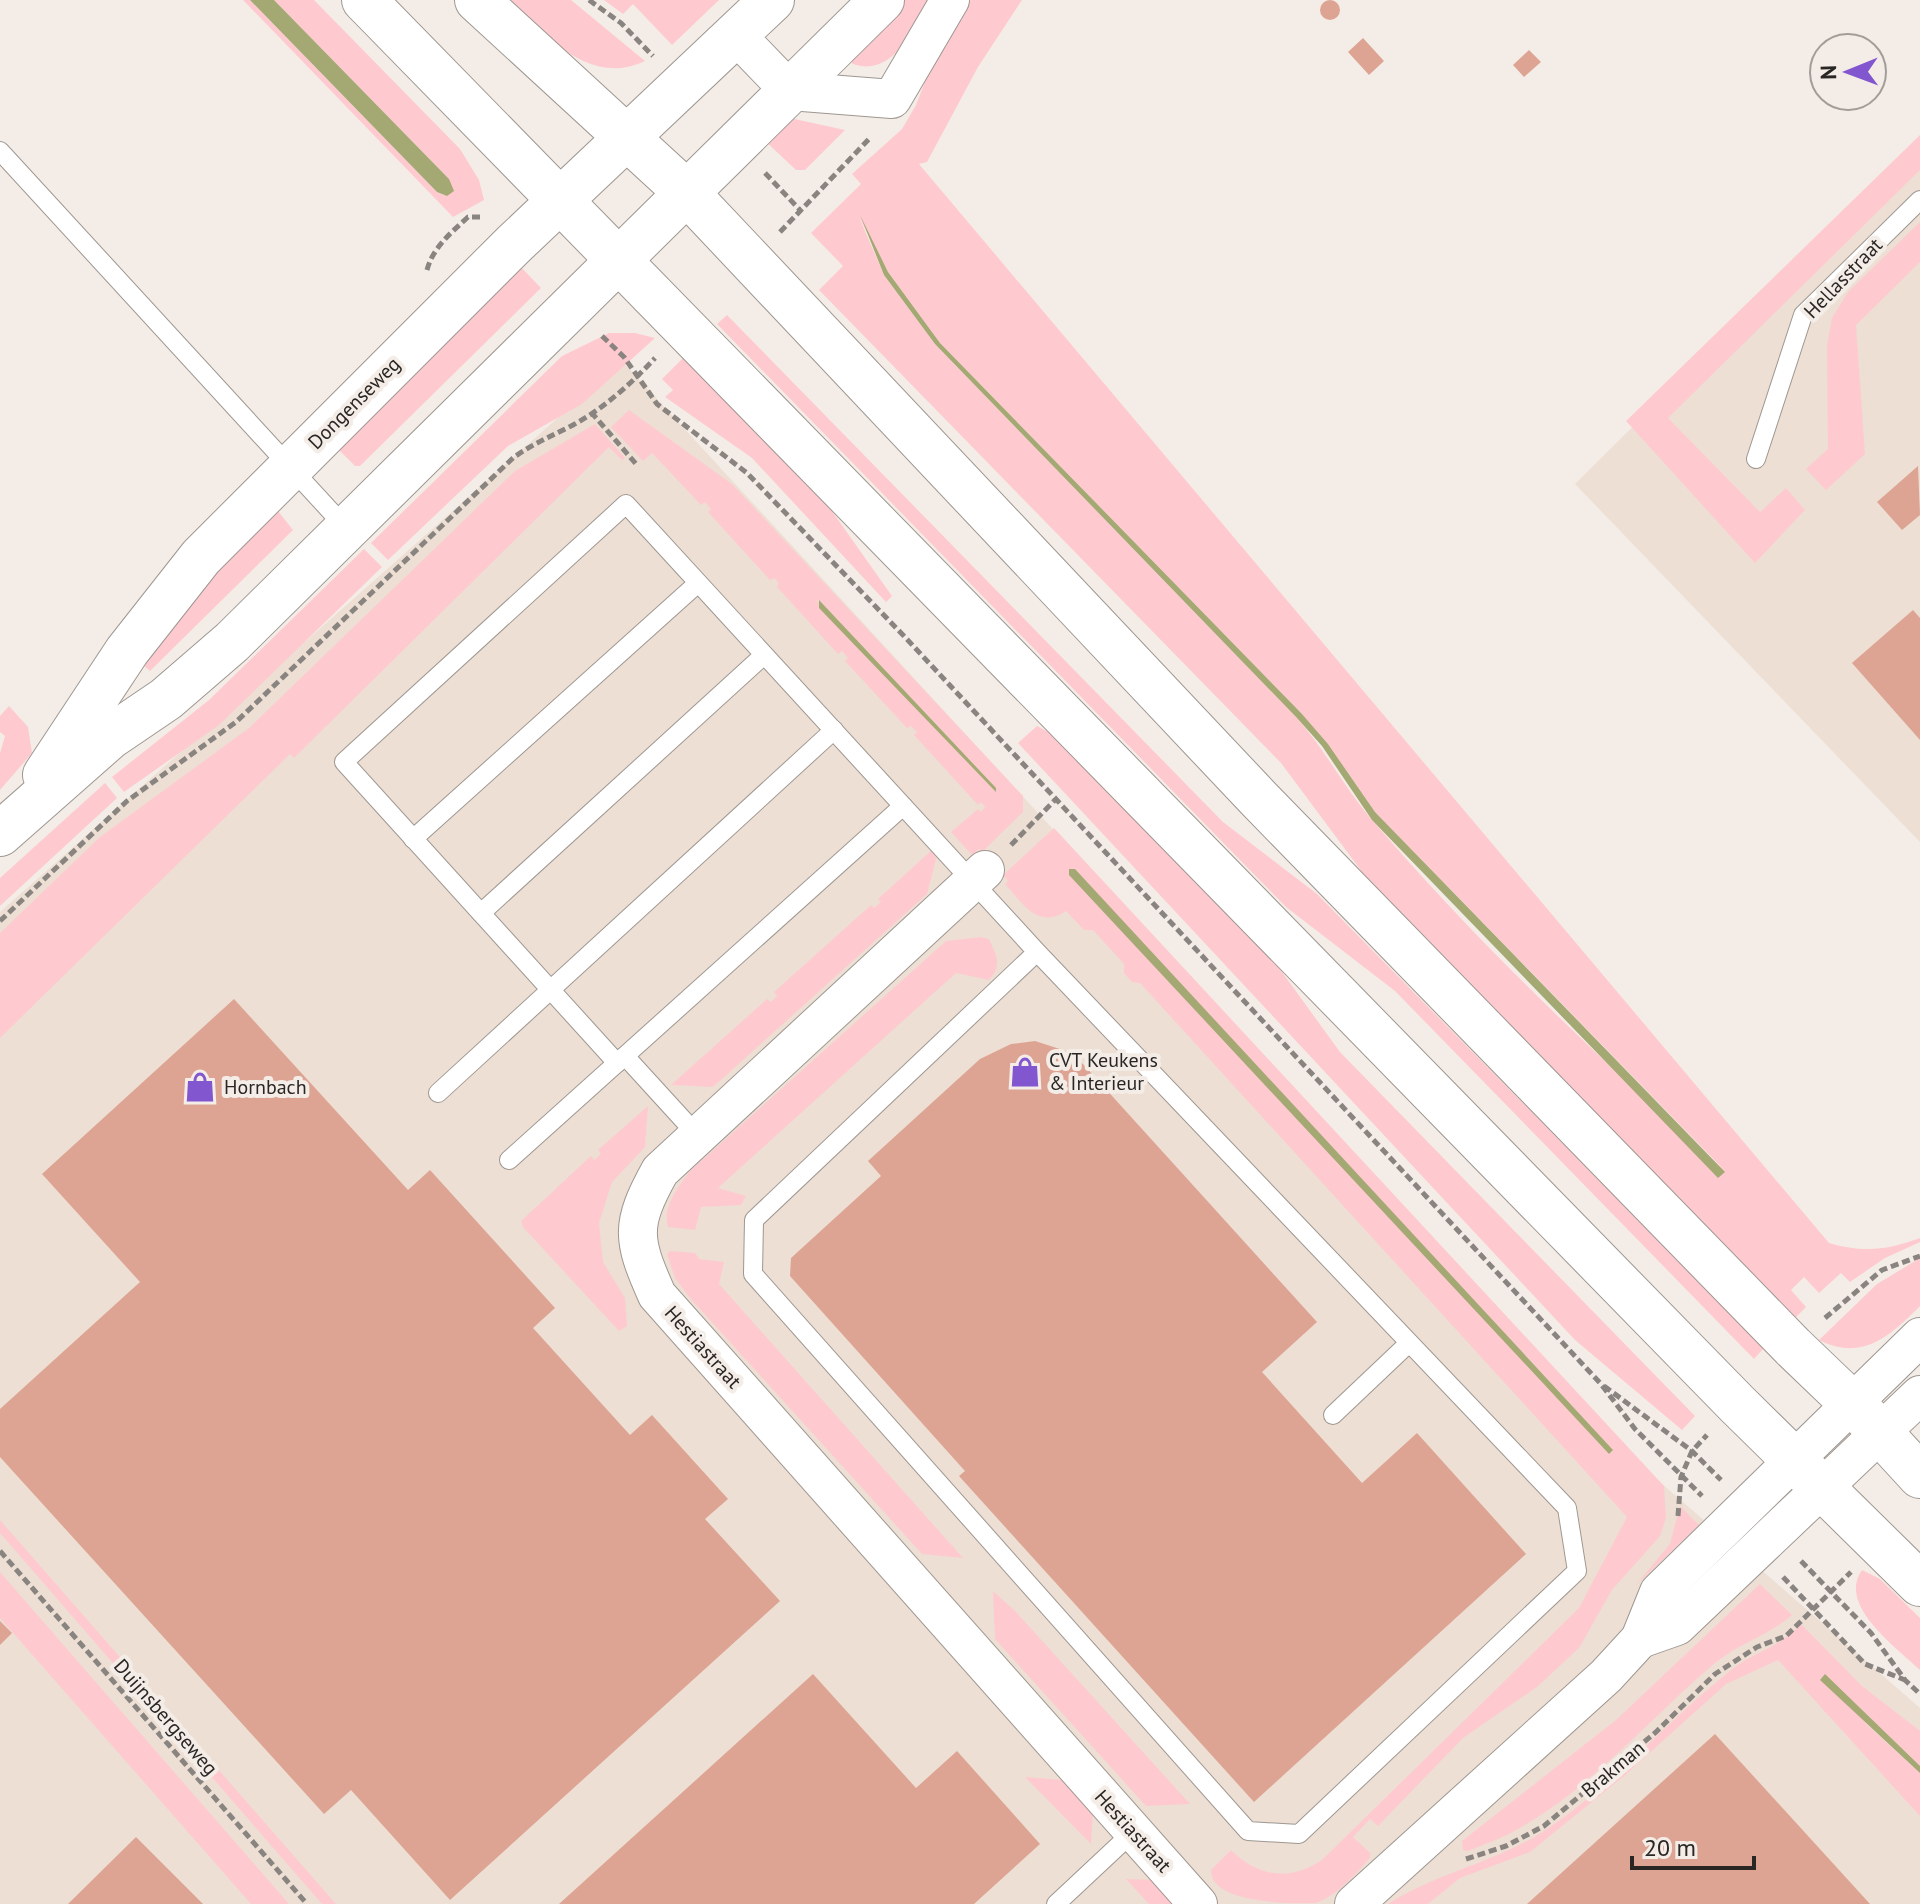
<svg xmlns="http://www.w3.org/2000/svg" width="1920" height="1904" font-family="'PT Sans',sans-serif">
<rect width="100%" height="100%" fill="#f4ede7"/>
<g fill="#eddfd3">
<path d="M1920 142V842L1575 484Z"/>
<path d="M622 361 1630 1456 1920 1708V1904H0V912Z"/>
</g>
<g fill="#fecacf" fill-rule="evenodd">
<path d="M243 0H250L437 192 447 196 449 179 274 0H314L460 149 479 180 484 200 453 217Z"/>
<path d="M508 0H571L645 61C589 88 545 34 508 0Z"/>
<path d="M604 0H719L672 45 633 4 623 14Z"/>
<path d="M898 0H933C916 27 893 78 853 64L849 60Z"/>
<path d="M967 0H1022L978 67 927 162 919 164 1829 1243C1864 1253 1887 1250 1920 1238V1242L1885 1258 1850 1282 1841 1273 1819 1293 1804 1277 1791 1290 1806 1307 1795 1318 1371 884 1281 763 819 290 843 266 811 233 861 184 852 174 902 129 916 105 933 61ZM859 217 888 272 940 343 1302 714 1328 744 1375 812 1725 1171C1602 1061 1480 946 1373 821 1345 789 1326 751 1297 718L935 344 884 275Z"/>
<path d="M790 118 845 130 805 170H796L763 139Z"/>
<path d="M1920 135V170L1668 418 1760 512 1786 488 1805 510 1755 563 1626 421Z"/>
<path d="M1920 222V262L1856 325 1865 454 1826 490 1806 469 1828 449 1827 346 1832 318 1848 292Z"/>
<path d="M517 263 541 288 360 466H355L334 445Z"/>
<path d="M727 315 1223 822 1317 894 1764 1348 1754 1359 1395 991 1286 907 717 324Z"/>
<path d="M609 333H635L655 338 582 404 508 446 388 560 371 543 562 356Z"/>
<path d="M685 356 817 490 892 596 886 602 752 458 665 397 673 390 662 379Z"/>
<path d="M629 410 732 484 1023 796V812L982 852 979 849 972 855 951 832 978 809 981 812 985 807 981 802 978 805 914 735 917 732 911 726 907 728 845 661 848 658 842 651 838 654 777 587 779 584 775 578 770 580 708 512 711 509 705 502 701 505 652 453 643 461 611 427ZM819 600 996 788 817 601Z"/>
<path d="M595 424 625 458 622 460 609 447 294 758 290 754 0 1038V933L100 837 249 728 515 471Z"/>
<path d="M274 506 293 530 150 671 139 662Z"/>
<path d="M364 549 382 567 219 725 124 792 112 777 209 700Z"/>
<path d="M9 706 28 727 32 753 0 790V753L5 736 0 732V716Z"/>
<path d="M1037 726 1054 735 1266 950 1340 1052 1695 1416 1682 1430 1575 1340 1018 743Z"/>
<path d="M105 783 117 798 0 906V878Z"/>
<path d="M1054 828 1664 1486 1666 1518 1660 1536 1612 1590 1579 1648 1537 1687 1463 1738 1378 1826 1370 1819 1353 1837 1371 1854 1369 1859C1355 1875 1336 1896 1316 1903 1292 1904 1210 1904 1211 1870L1231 1850C1258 1877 1291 1882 1323 1859L1579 1608 1627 1517 1140 983 1132 982 1124 973V964L1093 930H1084L1066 911C1038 930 1023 904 1005 884L1008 881 1003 875ZM1072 868 1075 870 1613 1450 1609 1454Z"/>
<path d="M933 849 936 859 927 894 713 1087 671 1085 767 999 771 1002 777 996 774 992 871 905 874 908 881 902 878 899Z"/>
<path d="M981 937 989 939C995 954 1004 964 989 980L956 973 718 1188 746 1196 741 1205 701 1207 695 1230 668 1227C662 1207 679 1185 691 1170L946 941Z"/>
<path d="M648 1106 645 1147 612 1182 599 1223 603 1262 625 1298 627 1326 619 1331 523 1227 521 1221 591 1156 594 1160 601 1154 598 1150Z"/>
<path d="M670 1251 695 1253 699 1259 724 1262 719 1284 963 1558 922 1554 690 1298 675 1278 667 1254Z"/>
<path d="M1920 1258V1306C1890 1336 1862 1362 1819 1340L1877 1284Z"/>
<path d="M1680 1506 1699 1525 1636 1585 1670 1544Z"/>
<path d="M0 1520 336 1904H322L0 1533Z"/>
<path d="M1862 1570 1880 1579 1920 1618V1670C1896 1647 1837 1605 1862 1570Z"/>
<path d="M0 1572 289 1904H251L0 1618Z"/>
<path d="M1760 1584 1792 1615C1768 1636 1739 1643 1715 1663 1650 1718 1593 1787 1518 1829 1503 1838 1485 1844 1468 1851L1463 1850 1462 1841 1616 1720Z"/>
<path d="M993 1591 1016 1612 1190 1804 1146 1806 995 1639Z"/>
<path d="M1801 1624 1862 1686 1920 1731V1766L1826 1675 1867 1725 1920 1773V1816L1778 1660 1726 1684 1624 1776 1530 1852 1460 1878 1428 1904H1388C1438 1872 1498 1862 1547 1829 1614 1784 1668 1720 1731 1670 1753 1652 1781 1647 1801 1624Z"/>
<path d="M1025 1777 1063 1780 1093 1811 1091 1844Z"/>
<path d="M1126 1879 1155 1880 1177 1904H1149Z"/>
</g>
<g fill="#a4a873">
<path d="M250 0H274L449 179 454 191 447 196 437 192Z"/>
<path d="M860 215 888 272 940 343 1302 714 1328 744 1375 812 1725 1172 1718 1178 1372 820 1322 746 1297 718 935 344 884 275Z"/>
<path d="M819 600 996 788V792L819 608Z"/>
<path d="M1069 869H1075L1613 1450 1609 1454 1069 875Z"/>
<path d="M1825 1674 1920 1766V1773L1820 1680Z"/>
</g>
<g fill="#dda493">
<circle cx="1330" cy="10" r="10"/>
<path d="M1363 38 1384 61 1369 75 1348 52Z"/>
<path d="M1529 50 1541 62 1524 77 1513 65Z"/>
<path d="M1918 466 1920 515 1902 530 1877 502Z"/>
<path d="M1913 610 1920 618V740L1852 663Z"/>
<path d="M234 999 408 1190 430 1170 555 1308 533 1328 630 1435 652 1415 728 1499 705 1519 780 1601 450 1900 351 1790 324 1814 0 1457V1409L140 1282 42 1174Z"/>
<path d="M1035 1041 1069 1052 1084 1065 1317 1322 1262 1372 1362 1483 1417 1433 1526 1554 1254 1802 959 1476 965 1471 790 1276 791 1258 881 1176 868 1161 980 1059 1011 1044Z"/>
<path d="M0 1621 12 1633 0 1645Z"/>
<path d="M813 1674 916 1788 957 1751 1040 1844 974 1904H559Z"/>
<path d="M1715 1734 1870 1904H1527Z"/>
<path d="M136 1837 203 1904H68Z"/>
</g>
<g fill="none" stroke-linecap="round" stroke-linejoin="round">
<g stroke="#9e9791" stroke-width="20">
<g id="lane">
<path d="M0 151 347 529"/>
<path d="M1756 459 1803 315 1920 200"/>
<path d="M413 839 698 583"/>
<path d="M481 913 764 655"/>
<path d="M625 1056 698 1136"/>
<path d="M617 1063 344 762 626 504 1037 952 1567 1508 1577 1571 1299 1834 1248 1831 753 1274 754 1220 1037 952"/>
<path d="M438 1093 834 730"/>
<path d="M509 1160 903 806"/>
<path d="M1333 1415 1409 1343"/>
<path d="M1056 1904 1133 1832"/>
</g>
</g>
<g stroke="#9e9791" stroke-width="40">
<g id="street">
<path d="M736 35 790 91 892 99 950 0"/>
<path d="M985 870 660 1171C630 1225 632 1239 657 1295L1198 1904"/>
<path d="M1640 1639 1677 1626 1920 1395"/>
<path d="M1354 1904 1606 1676 1640 1639 1659 1592 1920 1337"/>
</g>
</g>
<g stroke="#9e9791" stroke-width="46">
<g id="secondary">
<path d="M364 0 1737 1404 1920 1584"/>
<path d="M477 0 686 192 1258 798 1793 1347 1864 1415 1920 1476"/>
<path d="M45 775 127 651 201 557 513 245 772 0"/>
<path d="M0 834 110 737 166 699 232 642 882 0"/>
</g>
</g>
<g stroke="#898480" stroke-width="5" stroke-dasharray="8 4" stroke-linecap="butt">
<path d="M589 0 621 23 653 56"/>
<path d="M765 173 800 210"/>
<path d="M780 232 870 138"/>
<path d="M427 270C433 247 452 232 468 217H482"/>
<path d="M602 336 624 357 657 404 747 473 903 635 1601 1384 1635 1429 1702 1496"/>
<path d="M591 412 637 465"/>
<path d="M1011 845 1055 800"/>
<path d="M0 921 127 801 236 722 513 458C532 444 552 436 573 425 603 409 632 383 655 358"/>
<path d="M1825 1318 1882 1270 1920 1256"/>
<path d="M1604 1386 1692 1451 1721 1480"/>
<path d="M1678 1516 1681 1477 1692 1451 1707 1435"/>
<path d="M0 1551 307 1904"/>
<path d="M1801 1561 1871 1633 1905 1680 1920 1694"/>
<path d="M1783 1577 1865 1664 1905 1680"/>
<path d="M1466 1859 1506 1846 1544 1826 1656 1732 1715 1674 1757 1647 1786 1636 1851 1572"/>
</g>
<use href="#lane" stroke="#fff" stroke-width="18"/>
<use href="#street" stroke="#fff" stroke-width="38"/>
<use href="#secondary" stroke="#fff" stroke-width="44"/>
</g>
<defs>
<g id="shop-bare" transform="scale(2.4)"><path d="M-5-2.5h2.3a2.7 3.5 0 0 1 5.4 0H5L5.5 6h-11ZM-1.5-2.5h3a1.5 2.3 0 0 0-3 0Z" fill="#8256cf" stroke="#f4ede7" stroke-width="2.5" paint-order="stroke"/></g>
</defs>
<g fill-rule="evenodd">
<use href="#shop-bare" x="1025" y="1072"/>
<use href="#shop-bare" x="200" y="1087"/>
</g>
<g text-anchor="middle" stroke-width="8" stroke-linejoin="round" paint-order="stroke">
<g font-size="20" fill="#292624" stroke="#f4ede7">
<text transform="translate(1843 278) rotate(-46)" y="7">Hellasstraat</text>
<text transform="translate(354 403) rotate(-45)" y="7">Dongenseweg</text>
<text transform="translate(703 1347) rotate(48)" y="7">Hestiastraat</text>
<text transform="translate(166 1717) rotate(49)" y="7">Duijnsbergseweg</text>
<text transform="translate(1613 1769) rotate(-40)" y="7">Brakman</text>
<text transform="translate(1133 1831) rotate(48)" y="7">Hestiastraat</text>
</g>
<g font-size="20" fill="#292624" stroke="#f4ede7" text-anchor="start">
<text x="1049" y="1067">CVT Keukens<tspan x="1049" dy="23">&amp; Interieur</tspan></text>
<text x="224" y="1094">Hornbach</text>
</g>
</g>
<g transform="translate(1848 72) rotate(269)"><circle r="38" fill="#f4ede7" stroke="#a39d99" stroke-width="2"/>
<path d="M0-6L14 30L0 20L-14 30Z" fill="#8256cf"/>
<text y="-12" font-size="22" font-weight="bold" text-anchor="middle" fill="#292624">N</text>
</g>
<path d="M1632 1856v12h122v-12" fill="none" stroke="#292624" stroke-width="4"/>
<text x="1644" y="1856" font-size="24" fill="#292624" stroke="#f4ede7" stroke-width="6" paint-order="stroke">20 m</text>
</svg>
